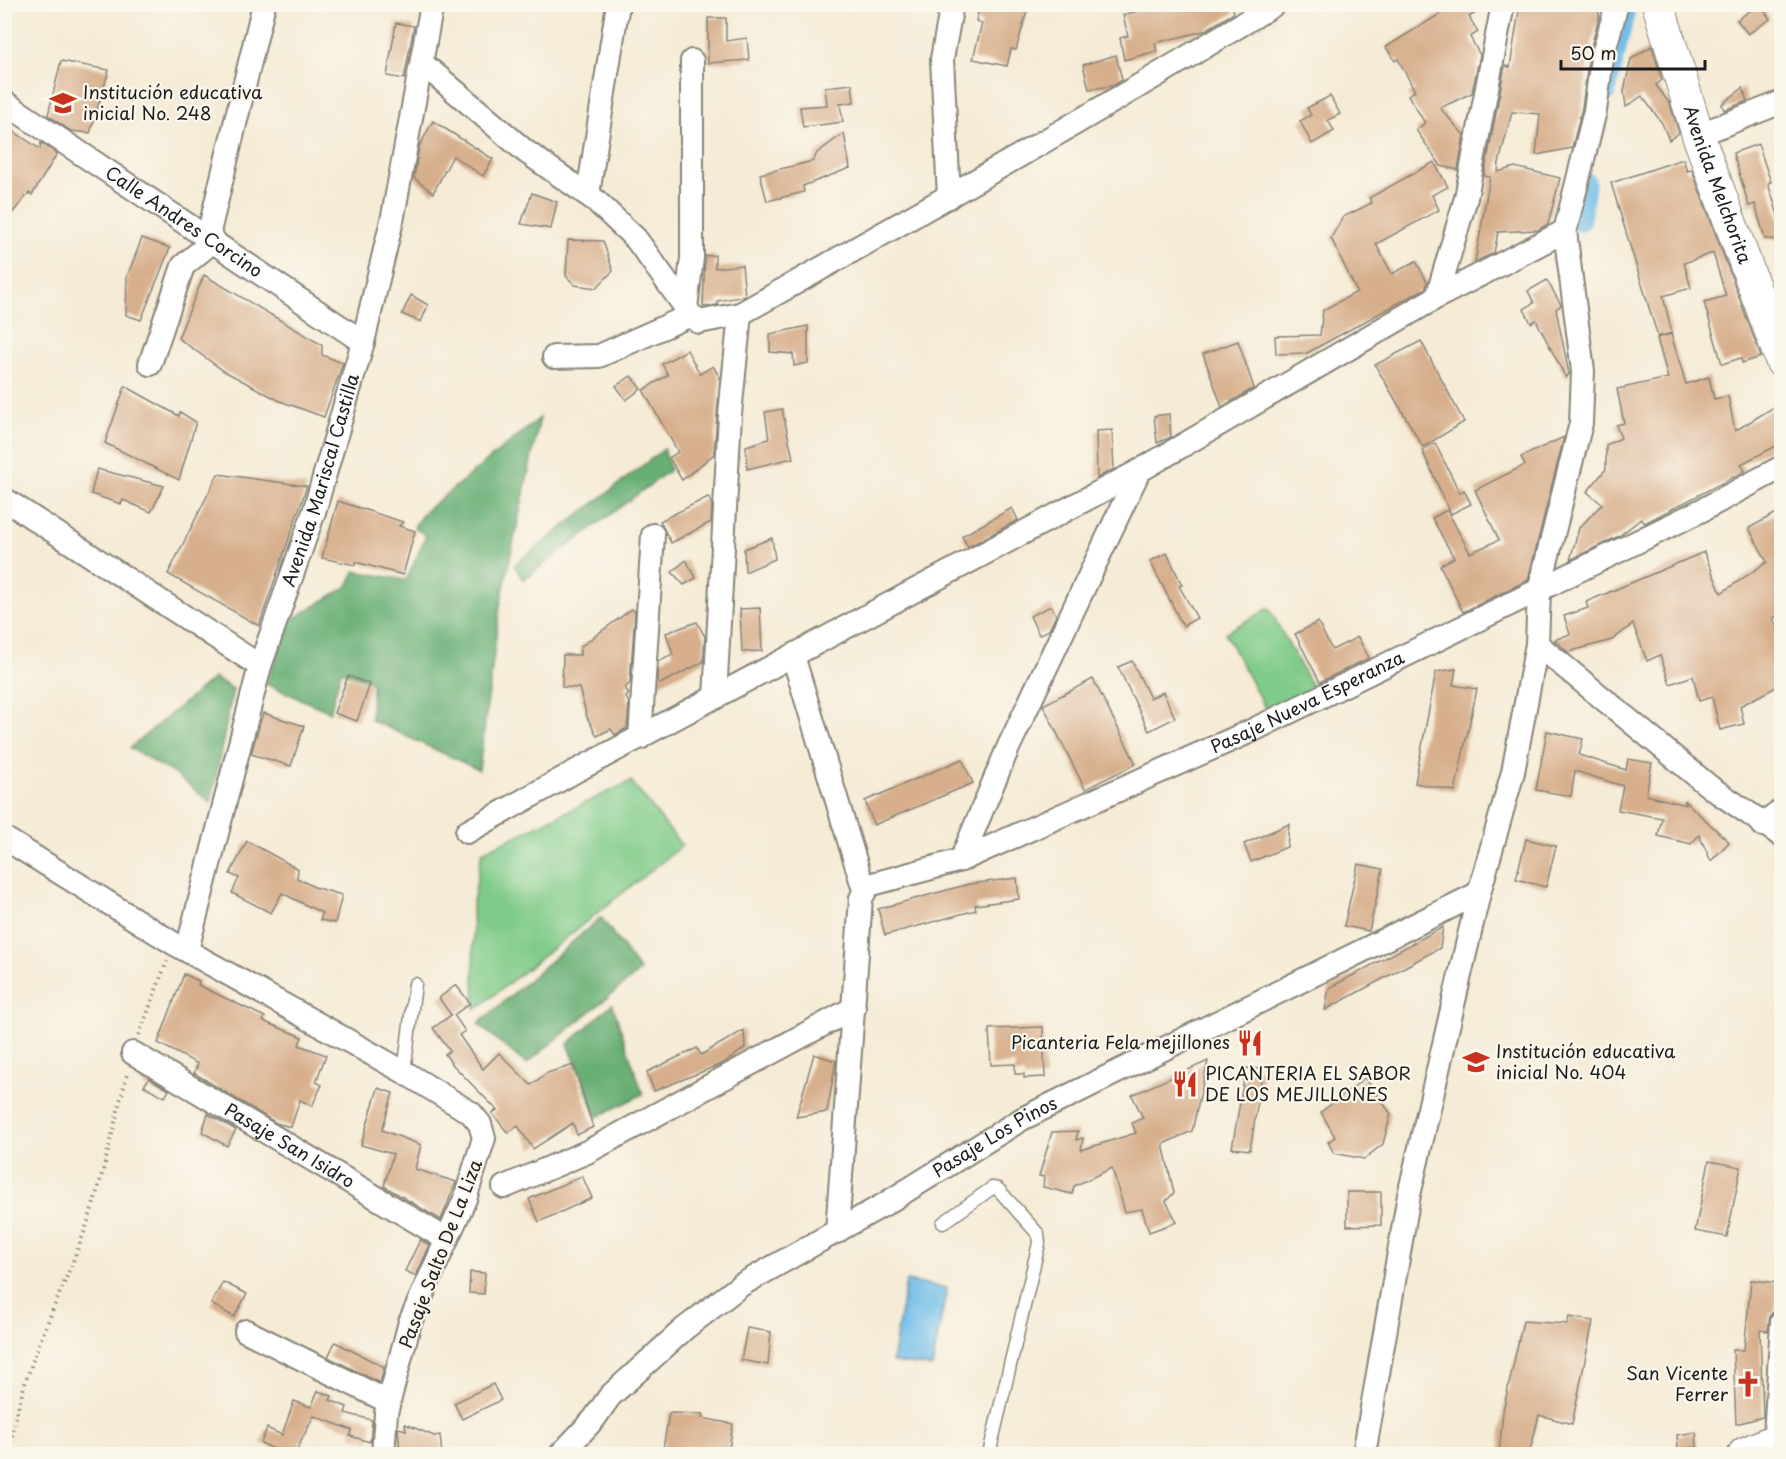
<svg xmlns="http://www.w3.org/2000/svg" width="1786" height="1459" font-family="'Playpen Sans',sans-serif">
<rect width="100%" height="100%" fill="#fbf7ec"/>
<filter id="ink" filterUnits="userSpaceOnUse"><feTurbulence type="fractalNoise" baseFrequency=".0167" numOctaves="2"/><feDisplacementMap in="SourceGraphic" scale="12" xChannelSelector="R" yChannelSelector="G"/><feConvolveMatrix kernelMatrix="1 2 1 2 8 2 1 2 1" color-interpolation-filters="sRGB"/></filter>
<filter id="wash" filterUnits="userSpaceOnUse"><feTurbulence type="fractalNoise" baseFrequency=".008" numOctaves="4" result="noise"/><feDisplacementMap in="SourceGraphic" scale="24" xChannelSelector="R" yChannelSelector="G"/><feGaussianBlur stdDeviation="1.35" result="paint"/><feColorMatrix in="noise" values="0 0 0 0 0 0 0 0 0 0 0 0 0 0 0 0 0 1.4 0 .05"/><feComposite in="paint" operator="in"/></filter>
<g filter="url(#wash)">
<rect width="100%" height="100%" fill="#f5ebd6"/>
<g fill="#7fcb89" stroke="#4e7452" stroke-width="1.5">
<path d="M1269 608 1317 696 1272 721 1225 633Z"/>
<path d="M631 781 682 846 475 1010 472 908 482 852Z"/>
</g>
<g fill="#67af75" stroke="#426648" stroke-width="1.5">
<path d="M540 418 500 606 479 770 371 720 372 682 341 671 330 712 266 684 291 620 348 586 355 571 406 580 426 536 414 527 423 513Z"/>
<path d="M664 449 670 470 523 580 514 565Z"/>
<path d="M214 678 233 689 211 803 176 775 130 748Z"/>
<path d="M601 917 640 971 526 1064 478 1024Z"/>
<path d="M612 1004 643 1094 597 1117 568 1044Z"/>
</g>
<path fill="#6fbde9" stroke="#466c82" stroke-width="1.5" d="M906 1281 947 1288 932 1367 892 1362Z"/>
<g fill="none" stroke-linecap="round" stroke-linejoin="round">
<g stroke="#6fbde9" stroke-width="20">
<path d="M1606 92 1625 13"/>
<path d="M1580 222 1586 182"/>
</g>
</g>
<g id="blocks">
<g fill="#d7af8c">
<path d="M980 4H1029L1016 50 1011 49 1007 66 973 59 982 23 976 21Z"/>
<path d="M1142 4H1232L1234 13 1204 31 1155 43 1157 51 1124 60 1120 38 1128 36 1123 15 1143 10Z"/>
<path d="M1456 4H1489L1469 17 1478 32 1470 37 1480 55 1472 93 1440 108 1464 135 1458 170 1441 166 1416 130 1425 123 1408 95 1415 91 1398 59 1395 61 1386 47Z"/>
<path d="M1520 4H1598L1599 17 1589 55 1582 108 1572 148 1536 155 1540 114 1512 112 1499 163 1498 172 1515 167 1560 178 1548 224 1538 230 1498 232 1494 253 1475 262 1490 177 1484 176 1505 66 1510 67Z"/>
<path d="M1760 4 1770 19 1748 34 1737 20Z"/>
<path d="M708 18H726V41L747 38 749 60 708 63Z"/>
<path d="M396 23 414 26 404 79 387 76Z"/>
<path d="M1652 46 1662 80 1656 85 1670 104 1679 133 1669 140 1662 123 1642 96 1626 107 1624 91 1631 59Z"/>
<path d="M1116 55 1122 80 1113 86 1089 89 1083 65Z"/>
<path d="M61 61 109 70 90 133 71 131 48 115Z"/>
<path d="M852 84 854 102 840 104 843 122 803 127 800 107 827 105 825 87Z"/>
<path d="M1743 88 1747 101 1724 110 1722 104Z"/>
<path d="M1330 96 1340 114 1328 120 1334 131 1312 144 1300 121 1311 115 1307 108Z"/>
<path d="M433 121 493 159 483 176 453 156 433 193 414 178 419 147Z"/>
<path d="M4 125 40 149 41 143 57 154 32 195 29 193 4 223Z"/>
<path d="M844 133 850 168 803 186 804 192 767 201 760 174 813 161 817 153Z"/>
<path d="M1758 144 1771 182 1768 183 1782 228V240L1765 239 1755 204 1749 206 1733 153Z"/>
<path d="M1683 159 1687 171 1692 170 1761 357 1742 363 1741 358 1722 364 1704 302 1726 296 1713 253 1684 263 1691 288 1663 296 1672 333 1658 337 1611 183Z"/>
<path d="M1434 162 1448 187 1432 195 1439 210 1376 244 1392 274 1416 261 1427 282 1426 288 1307 353 1276 354 1275 336 1320 335 1323 310 1357 292 1331 238 1343 217 1372 203 1369 198Z"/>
<path d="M532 193 557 202 551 229 521 224Z"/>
<path d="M142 238 170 248 141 320 126 315 127 277Z"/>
<path d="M568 240 603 241 613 271 596 288 575 285 566 276Z"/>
<path d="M715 255V268L742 265 745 296 717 301 718 305 703 307 705 256Z"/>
<path d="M204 275 322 345V355L343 363 324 417 280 401 224 371 178 338Z"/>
<path d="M1547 280 1561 305 1556 309 1569 374 1566 378 1536 320 1531 323 1524 309 1534 303 1528 291Z"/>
<path d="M411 295 428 305 421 322 402 314Z"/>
<path d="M808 326V363L794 366 793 354 770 352V334Z"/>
<path d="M1671 334 1686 384 1709 377 1714 399 1728 396 1735 431 1782 402V443L1741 464 1745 471 1645 523 1641 519 1619 536 1570 560 1579 528 1602 504 1587 492 1606 469V445L1621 438 1616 425 1624 423 1617 389 1668 378 1657 338Z"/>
<path d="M1238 341 1254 388 1222 407 1203 354Z"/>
<path d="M1421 341 1464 422 1423 447 1375 365Z"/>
<path d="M687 350 700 374 713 366 720 378 714 454 682 480 669 458 678 452 643 390 668 375 662 364Z"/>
<path d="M631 376 641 389 626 400 616 386Z"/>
<path d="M125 386 179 416 180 412 196 422 179 480 105 443Z"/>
<path d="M782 409 793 458 747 469 746 446 769 439 765 412Z"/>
<path d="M1169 414 1171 437 1157 443 1154 416Z"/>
<path d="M1112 430 1114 469 1097 478 1096 431Z"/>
<path d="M1564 437 1528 580 1463 612 1440 565 1454 558 1432 518 1447 510 1470 553 1499 540 1475 490 1525 465 1521 457Z"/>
<path d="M1435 443 1460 493 1464 490 1471 504 1451 514 1422 450Z"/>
<path d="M97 469 164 486 151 512 123 500 121 504 91 494Z"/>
<path d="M218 474 307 486 259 626 168 574Z"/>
<path d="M708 497 712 504 711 522 671 543 660 521Z"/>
<path d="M338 501 403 522 399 526 415 531 403 575 356 562 355 565 322 558Z"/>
<path d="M1012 508 1018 520 968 547 962 536Z"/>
<path d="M1782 510V614L1773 618 1782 641V684L1740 706 1744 724 1720 730 1712 697 1699 701 1693 676 1670 684 1660 655 1647 661 1633 624 1612 640 1568 652 1554 640 1570 634 1564 616 1588 608 1586 602 1704 552 1721 593 1767 562 1749 528Z"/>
<path d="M772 538 775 559 745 572 744 549Z"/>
<path d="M1167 553 1182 585 1179 586 1197 618 1183 626 1150 561Z"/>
<path d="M686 560 696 578 684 585 672 572Z"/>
<path d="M1051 606 1056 615 1049 630 1039 635 1030 616Z"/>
<path d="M760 608 762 651 742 652 740 609Z"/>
<path d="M632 609 635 612 630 683 625 688 629 694 626 697 629 703 627 728 615 735 611 729 597 736 587 717 579 688 562 687 563 655H580V647Z"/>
<path d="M697 622 705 637 703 662 660 684 657 679 658 661 673 654 666 633Z"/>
<path d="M1318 622 1332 650 1358 637 1369 658 1320 682 1295 634Z"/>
<path d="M1132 661 1150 698 1163 692 1175 718 1149 731 1118 667Z"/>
<path d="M1456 669 1453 685 1477 689 1455 791 1415 783 1436 672Z"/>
<path d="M348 676 370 684 357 721 334 713Z"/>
<path d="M1093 679 1136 764 1085 789 1043 705Z"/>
<path d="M263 713 304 726 291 766 251 754Z"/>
<path d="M1547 731 1583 739 1579 755 1626 770 1628 759 1652 763 1646 795 1686 805 1684 800 1729 842 1711 861 1699 835 1691 844 1658 836 1662 818 1618 810 1623 786 1575 771 1571 796 1536 790Z"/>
<path d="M962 759 973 783 874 825 865 801Z"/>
<path d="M1289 824 1287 847 1251 862 1244 844Z"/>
<path d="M1526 839 1556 846 1546 887 1516 879Z"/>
<path d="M247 841 298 869 297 878 314 887 342 895 335 923 320 920 322 913 282 893 271 913 232 893 239 878 230 874Z"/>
<path d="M1358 864 1383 869 1369 931 1344 926Z"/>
<path d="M1017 878 1019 899 975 905 976 910 885 935 878 909 969 884Z"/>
<path d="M1443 927 1440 948 1325 1010 1329 988Z"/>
<path d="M184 974 199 981 198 985 265 1017 263 1021 302 1037 299 1045 326 1055 316 1082 322 1085 312 1106 300 1100 291 1127 276 1123 194 1073 198 1064 158 1043Z"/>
<path d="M456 985 470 1003 454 1015 465 1031 459 1035 483 1069 499 1053 531 1085 547 1073 574 1065 593 1127 577 1135 573 1123 533 1149 518 1126 508 1133 492 1113 497 1110 452 1064 445 1054 450 1051 433 1028 451 1015 439 998Z"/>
<path d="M1043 1027 1045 1077 1024 1078V1074H1015V1064L991 1065 989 1029Z"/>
<path d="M744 1030 745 1048 724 1063 654 1091 647 1072 697 1048 701 1055Z"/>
<path d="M814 1054 836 1061 827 1112 796 1117Z"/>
<path d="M1208 1061 1192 1131 1163 1144 1174 1193 1166 1201 1177 1222 1149 1232 1142 1209 1125 1212 1112 1168 1074 1186 1072 1194 1043 1187 1044 1177 1039 1176 1052 1132 1078 1131 1076 1140 1083 1138 1081 1150 1136 1133 1132 1123 1143 1118 1132 1095Z"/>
<path d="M1246 1068 1263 1069 1250 1150 1232 1148Z"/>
<path d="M149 1078 169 1090 165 1097 144 1086Z"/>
<path d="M1365 1078 1391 1114 1383 1144 1364 1159 1334 1153 1328 1142 1335 1137 1321 1112Z"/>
<path d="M378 1088 393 1093 382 1130 421 1145 415 1169 456 1182 441 1220 384 1186 393 1154 361 1145Z"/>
<path d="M208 1114 236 1130 227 1146 202 1132Z"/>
<path d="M1709 1161 1741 1167 1727 1237 1695 1231Z"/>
<path d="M582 1176 592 1198 539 1222 529 1199Z"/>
<path d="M1347 1192H1381V1225L1347 1226Z"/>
<path d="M420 1240 430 1245 416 1276 405 1271Z"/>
<path d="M470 1272 485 1273 484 1294 469 1293Z"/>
<path d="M1751 1280 1778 1283 1775 1311 1770 1315 1768 1331 1760 1330 1763 1417 1736 1424 1733 1350H1744Z"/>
<path d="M223 1282 247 1294 234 1317 211 1304Z"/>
<path d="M1569 1317 1593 1321 1572 1424 1539 1415 1529 1455H1499L1503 1411 1523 1321 1567 1324Z"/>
<path d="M747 1328 771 1332 768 1365 741 1360Z"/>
<path d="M335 1342 384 1367 380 1383 328 1357Z"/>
<path d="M493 1384 501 1400 462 1419 454 1403Z"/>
<path d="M318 1391 332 1396 330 1400 347 1407 345 1413 372 1420 370 1442 350 1436 352 1430 314 1416 294 1455H287L261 1443 267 1428 282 1435 294 1401 311 1407Z"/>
<path d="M669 1413 703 1414 702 1418 733 1424 728 1455H662Z"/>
<path d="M405 1424 434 1436 440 1435 442 1455H400L398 1428 406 1430Z"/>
<path d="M1696 1432 1697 1447 1678 1449 1677 1435Z"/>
</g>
</g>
</g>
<g filter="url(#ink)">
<use href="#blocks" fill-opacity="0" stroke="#888479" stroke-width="1.5"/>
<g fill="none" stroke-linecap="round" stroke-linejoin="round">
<g stroke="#888479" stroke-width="15">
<g id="lane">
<path d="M404 1072 415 984"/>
<path d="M943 1223 992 1188 998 1189 1038 1234 1039 1243 989 1454"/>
</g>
</g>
<g stroke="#888479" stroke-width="26">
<g id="street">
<path d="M422 63 525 151 595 200 636 239 691 315 699 322 740 314C920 213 1099 112 1275 4"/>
<path id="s1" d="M4 102 363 342"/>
<path d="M1698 135 1782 102"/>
<path d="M588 194 618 4"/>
<path d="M949 197 942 59 952 4"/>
<path d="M208 236 264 4"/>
<path d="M1437 297 1466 198 1503 4"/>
<path d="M686 308 692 258V61"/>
<path d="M554 357 599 356 691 315"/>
<path d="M150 364 183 266 214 240"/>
<path d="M4 499 260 666"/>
<path d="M1537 644 1710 787 1782 836"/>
<path d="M793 656 864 890"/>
<path d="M715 698 730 414 740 314"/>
<path d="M640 738 653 535"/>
<path d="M1763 825 1782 810"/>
<path d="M467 832 576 771 1139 471 1437 297 1565 231"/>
<path d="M4 838 173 943 404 1072 471 1113 480 1124 484 1138 465 1199 410 1322 386 1413 383 1454"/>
<path d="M961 860 1008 748 1139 471"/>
<path id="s2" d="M187 950 260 666 314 512 363 342 393 216 432 4"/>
<path id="s3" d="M133 1053 446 1239"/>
<path d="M504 1187 587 1152 854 1008"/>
<path id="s4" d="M837 1232 861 898 869 885 961 860 1251 731 1706 508 1782 467"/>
<path d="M246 1331 389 1402"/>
<path d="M1774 1453 1782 1322"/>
<path id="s5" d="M561 1454 594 1419 610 1396 684 1329 741 1285 885 1204 1022 1119 1479 893"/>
<path d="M1364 1454 1409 1195 1479 893 1513 772 1537 644 1539 591 1581 423 1583 371 1565 231 1595 111 1602 58 1617 4"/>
</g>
</g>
<g stroke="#888479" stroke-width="34">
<g id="secondary">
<path id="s6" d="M1658 4 1698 135 1782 362"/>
</g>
</g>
<g stroke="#888479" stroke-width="36">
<path id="highway" d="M1745 1454 1782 1438"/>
</g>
<g stroke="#888479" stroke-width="4" stroke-dasharray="1.5 4.5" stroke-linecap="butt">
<path d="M139 1035 167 961"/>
<path d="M9 1454C19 1375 58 1304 85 1230 103 1179 114 1123 128 1071"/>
</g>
<use href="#lane" stroke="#fff" stroke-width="12"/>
<use href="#street" stroke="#fff" stroke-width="22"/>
<use href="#secondary" stroke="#fff" stroke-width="32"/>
<use href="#highway" stroke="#fff" stroke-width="33"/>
</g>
</g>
<defs>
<g id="school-bare" transform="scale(2.07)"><path d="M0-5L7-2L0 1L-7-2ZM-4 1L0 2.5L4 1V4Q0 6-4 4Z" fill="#c8321e" stroke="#fbf7ec" stroke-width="2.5" paint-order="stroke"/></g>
<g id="restaurant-bare" transform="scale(2.07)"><path d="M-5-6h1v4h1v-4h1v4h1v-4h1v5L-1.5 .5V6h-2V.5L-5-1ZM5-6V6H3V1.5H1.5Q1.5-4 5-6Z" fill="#c8321e" stroke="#fbf7ec" stroke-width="2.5" paint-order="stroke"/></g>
<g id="church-bare" transform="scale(2.07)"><path d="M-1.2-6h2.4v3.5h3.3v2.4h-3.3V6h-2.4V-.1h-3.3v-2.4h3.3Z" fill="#c8321e" stroke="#fbf7ec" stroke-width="2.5" paint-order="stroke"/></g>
</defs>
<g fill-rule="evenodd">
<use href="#school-bare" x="63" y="103"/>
<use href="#restaurant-bare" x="1250" y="1043"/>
<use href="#school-bare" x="1476" y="1062"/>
<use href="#restaurant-bare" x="1185" y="1084"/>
<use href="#church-bare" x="1748" y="1384"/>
</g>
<g text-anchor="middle" stroke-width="4.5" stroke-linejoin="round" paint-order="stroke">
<g font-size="18" fill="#1c1c1c" stroke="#fbf7ec" text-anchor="start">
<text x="83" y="99">Institución educativa<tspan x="83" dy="21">inicial No. 248</tspan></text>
<text x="1230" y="1049" text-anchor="end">Picanteria Fela mejillones</text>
<text x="1496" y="1058">Institución educativa<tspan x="1496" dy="21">inicial No. 404</tspan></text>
<text x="1205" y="1080">PICANTERIA EL SABOR<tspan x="1205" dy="21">DE LOS MEJILLONES</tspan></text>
<text x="1728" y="1380" text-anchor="end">San Vicente<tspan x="1728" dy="21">Ferrer</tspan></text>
</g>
<g font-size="18" fill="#1c1c1c" stroke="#fbf7ec">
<text dy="6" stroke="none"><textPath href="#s6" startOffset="190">Avenida Melchorita</textPath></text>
<text dy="6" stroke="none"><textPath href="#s1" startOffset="216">Calle Andres Corcino</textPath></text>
<text dy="6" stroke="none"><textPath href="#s2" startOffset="489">Avenida Mariscal Castilla</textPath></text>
<text dy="6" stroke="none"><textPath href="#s4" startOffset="826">Pasaje Nueva Esperanza</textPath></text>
<text dy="6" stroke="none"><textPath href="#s5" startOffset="542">Pasaje Los Pinos</textPath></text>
<text dy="6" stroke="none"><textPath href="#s3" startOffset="182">Pasaje San Isidro</textPath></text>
<text transform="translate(441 1254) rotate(-69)" y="6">Pasaje Salto De La Liza</text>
</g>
</g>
<rect width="1786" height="1459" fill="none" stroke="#fbf7ec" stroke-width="24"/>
<path d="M1561 60v9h144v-9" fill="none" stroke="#1c1c1c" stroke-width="3"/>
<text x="1570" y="60" font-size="18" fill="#1c1c1c" stroke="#fbf7ec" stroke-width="4.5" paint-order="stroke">50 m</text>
</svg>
